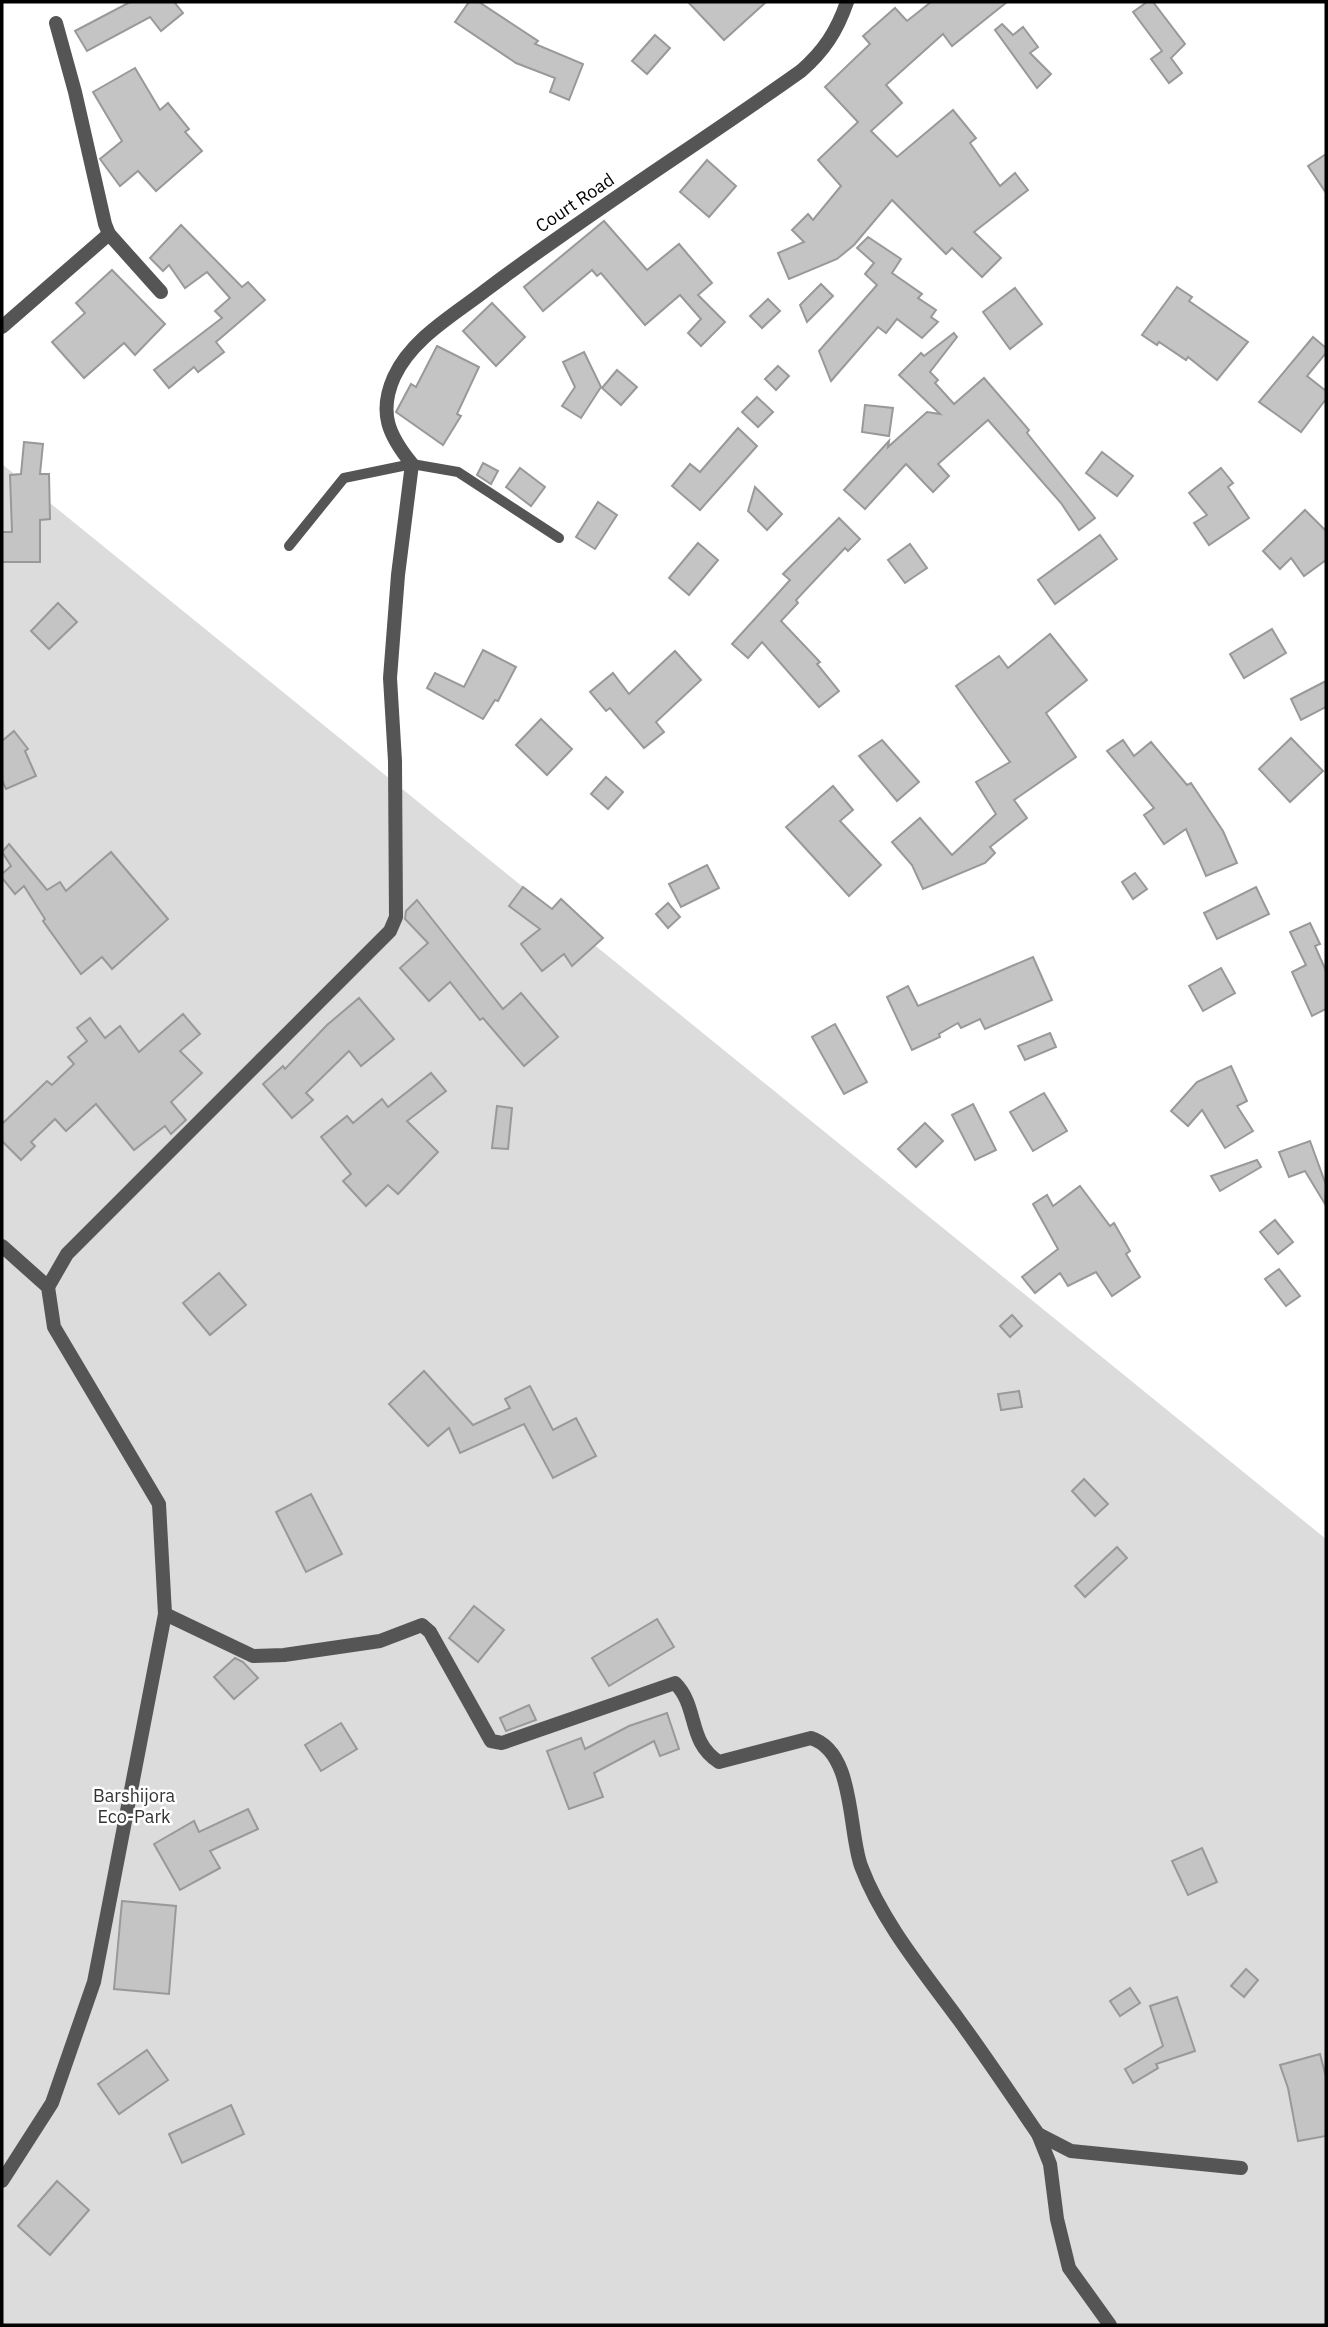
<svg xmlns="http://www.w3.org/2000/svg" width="1328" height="2327" font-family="'IBM Plex Sans',sans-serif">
<rect width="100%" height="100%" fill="#fff"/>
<path fill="#dcdcdc" d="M2 464 1326 1539V2325H2Z"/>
<g fill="#c4c4c4" stroke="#999" stroke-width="2">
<path d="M130 2H177L175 3 183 13 161 31 150 17 87 51 75 31Z"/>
<path d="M469 2H479L538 41 535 44 583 64 569 100 550 92 555 78 516 63 455 22Z"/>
<path d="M688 2H766L724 40Z"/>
<path d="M931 2H1007L952 46 943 34 886 85 902 103 871 131 897 157 953 110 976 138 970 143 1000 186 1015 173 1028 190 974 232 1001 258 982 277 952 248 946 254 892 200 854 245 837 259 789 279 778 253 804 242 792 230 808 214 813 220 841 186 818 160 858 122 825 87 870 44 863 36 895 8 907 21Z"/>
<path d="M1147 2H1153L1185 44 1171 58 1182 73 1169 83 1151 59 1162 51 1133 12Z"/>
<path d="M1002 24 1013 35 1023 27 1038 47 1030 53 1051 74 1037 88 995 30Z"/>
<path d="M655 35 670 48 647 74 632 61Z"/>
<path d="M135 68 160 110 168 103 189 129 185 132 202 151 156 191 138 171 120 186 100 159 122 141 93 92Z"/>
<path d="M1326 154V193L1308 166Z"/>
<path d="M707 160 736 186 709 217 680 192Z"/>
<path d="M604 221 647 270 679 244 712 283 698 295 725 322 701 346 688 333 701 319 680 295 645 325 601 273 597 276 592 270 543 311 524 287Z"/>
<path d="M181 225 242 287 248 282 265 300 216 342 224 352 198 372 194 367 169 388 154 370 222 318 215 311 230 298 207 272 185 288 169 265 163 271 150 258Z"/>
<path d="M868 237 901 259 892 273 922 294 918 298 936 310 931 317 938 322 922 338 897 319 886 333 878 327 831 381 819 351 877 285 865 274 874 263 857 248Z"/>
<path d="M112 270 165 324 135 355 124 343 84 378 52 342 85 313 76 303Z"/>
<path d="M821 284 833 296 807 322 800 305Z"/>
<path d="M1177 287 1192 297 1189 301 1248 342 1217 380 1188 357 1186 360 1159 342 1157 345 1142 335Z"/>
<path d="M1015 288 1042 324 1010 349 983 312Z"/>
<path d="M768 299 780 311 762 328 750 316Z"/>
<path d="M492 303 525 337 496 366 463 331Z"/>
<path d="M954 333 957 337 930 372 938 380 935 383 954 404 984 378 1029 430 1027 433 1095 518 1079 530 1061 503 988 420 938 464 949 476 933 492 906 464 865 509 844 490 889 441 888 447 927 412 940 414 899 375 921 353 924 356Z"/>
<path d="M1313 337 1326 348V353L1307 376 1326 391V399L1301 432 1259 402Z"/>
<path d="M437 346 479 367 457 414 461 416 443 445 396 412 411 384 416 387Z"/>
<path d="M584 352 601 387 581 418 562 406 575 387 563 362Z"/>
<path d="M778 366 789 376 776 390 765 379Z"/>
<path d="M617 370 637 387 621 405 602 388Z"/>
<path d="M757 397 773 412 758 427 742 412Z"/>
<path d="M865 405 893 408 889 436 862 432Z"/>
<path d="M738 428 757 446 700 510 672 486 690 464 700 472Z"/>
<path d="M24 442 43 444 40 474H49L50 519 40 520V562H2V532H12L10 475 21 474Z"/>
<path d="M1102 452 1133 476 1117 496 1086 473Z"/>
<path d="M483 463 498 471 491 484 477 475Z"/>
<path d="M520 468 545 487 531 506 506 487Z"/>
<path d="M1221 468 1233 483 1228 487 1249 518 1209 545 1194 523 1207 515 1189 493Z"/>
<path d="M755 487 782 514 767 530 748 511Z"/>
<path d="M598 502 617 515 595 549 576 537Z"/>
<path d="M1305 510 1326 531V560L1304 576 1291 558 1280 569 1263 551Z"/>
<path d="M839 518 860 539 848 551 845 548 796 600 798 603 781 621 820 662 817 664 839 691 819 707 762 642 748 658 732 644 790 580 783 574Z"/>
<path d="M1100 535 1117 559 1055 604 1038 580Z"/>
<path d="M698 543 718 560 689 595 669 578Z"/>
<path d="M910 544 927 568 905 583 888 560Z"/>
<path d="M58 603 77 622 49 649 31 631Z"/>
<path d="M1272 629 1286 653 1244 678 1230 654Z"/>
<path d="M1050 634 1087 680 1046 713 1076 757 1014 800 1027 818 990 847 995 853 985 863 923 889 912 865 892 842 920 818 952 855 996 814 976 782 1010 762 956 686 999 656 1008 668Z"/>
<path d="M483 650 516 667 498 701 495 700 483 719 427 688 435 673 464 687Z"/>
<path d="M675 651 701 680 656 722 664 732 644 748 610 708 606 711 590 692 613 673 629 694Z"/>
<path d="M1326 681V707L1301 720 1291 699Z"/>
<path d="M541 719 572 749 547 775 516 745Z"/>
<path d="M14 731 28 749 25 751 36 776 6 789 2 780V741Z"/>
<path d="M1291 738 1323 771 1290 802 1259 769Z"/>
<path d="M882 740 919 782 897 801 859 756Z"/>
<path d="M1123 740 1134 756 1151 742 1187 785 1191 783 1223 831 1237 863 1206 876 1186 829 1164 844 1144 815 1154 808 1107 751Z"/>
<path d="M606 777 623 792 608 809 591 794Z"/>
<path d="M833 786 853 810 840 821 881 865 849 896 786 827Z"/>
<path d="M9 844 47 890 60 882 66 891 111 852 168 919 112 969 102 957 81 974 43 921 45 919 24 886 15 894 2 878V874L11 866 2 852Z"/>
<path d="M707 865 719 888 681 907 669 884Z"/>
<path d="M1135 873 1147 889 1133 899 1122 882Z"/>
<path d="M523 887 552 909 561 899 603 938 572 966 564 954 542 971 521 944 540 929 509 906Z"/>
<path d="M1256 887 1269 914 1217 939 1204 913Z"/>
<path d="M417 900 503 1009 521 993 558 1037 524 1066 483 1018 480 1020 450 982 429 1001 400 968 428 943 405 919 406 911Z"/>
<path d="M668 903 680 917 668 928 656 914Z"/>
<path d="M1310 923 1320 944 1315 946 1326 971V1009L1312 1016 1292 972 1306 965 1290 932Z"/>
<path d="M1033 957 1052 1000 985 1029 980 1019 961 1028 958 1023 939 1034 940 1037 912 1050 887 997 908 986 918 1006Z"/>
<path d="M1221 968 1235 993 1203 1011 1189 986Z"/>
<path d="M359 998 394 1039 361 1066 349 1051 306 1093 313 1100 292 1118 263 1084 283 1066 285 1069 327 1025Z"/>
<path d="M183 1014 200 1034 180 1051 202 1073 171 1102 186 1120 171 1134 165 1126 134 1150 96 1104 66 1131 55 1119 31 1142 35 1146 21 1160 2 1141V1124L47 1081 52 1085 74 1064 68 1057 87 1041 77 1028 90 1018 105 1038 120 1026 139 1052Z"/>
<path d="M835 1024 867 1082 844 1094 812 1037Z"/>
<path d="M1050 1033 1056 1047 1025 1060 1018 1046Z"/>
<path d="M1231 1066 1247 1101 1237 1106 1253 1131 1225 1148 1202 1110 1188 1126 1171 1111 1197 1082Z"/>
<path d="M431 1073 446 1091 407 1121 438 1152 398 1194 388 1185 366 1206 343 1181 351 1174 321 1137 347 1116 353 1123 382 1099 388 1107Z"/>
<path d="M1044 1093 1067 1131 1033 1151 1010 1112Z"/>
<path d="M973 1104 996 1150 975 1160 952 1115Z"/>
<path d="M497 1106 512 1108 508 1149 492 1148Z"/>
<path d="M925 1123 943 1141 916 1167 898 1149Z"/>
<path d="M1310 1141 1326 1185 1325 1204 1305 1171 1289 1177 1279 1152Z"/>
<path d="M1257 1160 1261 1167 1220 1191 1211 1176Z"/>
<path d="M1080 1186 1110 1226 1114 1223 1130 1251 1126 1254 1140 1277 1112 1296 1096 1272 1068 1286 1060 1273 1035 1293 1022 1277 1058 1249 1033 1204 1047 1195 1053 1206Z"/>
<path d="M1275 1220 1293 1242 1278 1254 1260 1232Z"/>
<path d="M1279 1269 1300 1296 1286 1306 1265 1279Z"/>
<path d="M219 1273 246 1305 210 1335 183 1303Z"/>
<path d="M1012 1315 1022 1326 1010 1337 1000 1326Z"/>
<path d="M424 1371 473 1425 510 1408 505 1399 530 1386 553 1430 576 1418 596 1456 553 1478 524 1424 460 1453 449 1428 428 1446 389 1404Z"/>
<path d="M1019 1391 1022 1407 1001 1410 998 1394Z"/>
<path d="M1084 1479 1108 1504 1095 1516 1072 1491Z"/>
<path d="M311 1494 342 1554 306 1572 276 1512Z"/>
<path d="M1117 1547 1127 1558 1085 1597 1075 1586Z"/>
<path d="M474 1606 504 1630 478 1662 449 1638Z"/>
<path d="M657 1619 674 1647 609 1686 592 1658Z"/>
<path d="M235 1658 243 1662 258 1678 234 1699 214 1677Z"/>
<path d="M529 1705 536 1720 506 1731 500 1718Z"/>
<path d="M667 1713 679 1749 660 1756 654 1741 594 1773 603 1797 569 1809 547 1751 581 1738 585 1749 629 1726Z"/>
<path d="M341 1723 357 1749 321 1771 305 1745Z"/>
<path d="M248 1809 258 1829 210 1851 220 1868 180 1890 154 1844 194 1821 199 1832Z"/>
<path d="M1202 1848 1217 1882 1188 1895 1172 1861Z"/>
<path d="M122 1901 176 1906 169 1994 114 1989Z"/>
<path d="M1246 1969 1258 1980 1244 1997 1231 1986Z"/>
<path d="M1130 1988 1140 2003 1120 2016 1110 2001Z"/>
<path d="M1177 1997 1195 2051 1156 2064 1158 2068 1133 2083 1125 2069 1163 2046 1150 2006Z"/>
<path d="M147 2050 168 2080 119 2114 98 2084Z"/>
<path d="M1320 2054 1326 2077V2136L1298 2141 1288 2088 1280 2065Z"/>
<path d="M231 2105 244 2134 182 2163 169 2134Z"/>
<path d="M57 2181 89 2210 50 2255 18 2226Z"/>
</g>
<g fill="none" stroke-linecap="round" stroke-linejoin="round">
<path stroke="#555" stroke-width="10" d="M289 546 344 478 412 464 458 472 559 538"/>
<g stroke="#555" stroke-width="14">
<path d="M56 23 75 92 105 224 109 234 161 292"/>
<path d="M2 327 109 234"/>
<path d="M48 1287 67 1254 390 931 396 917 395 761 390 678 398 575 412 464C389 436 378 413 394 377 412 338 454 315 486 290 588 213 697 145 801 71 824 51 837 31 847 2"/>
<path d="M165 1614 253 1656 284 1655 380 1641 422 1625 430 1632 491 1741 502 1743 675 1683C699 1707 687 1742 719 1762L811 1738C855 1752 848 1830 861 1866 882 1922 924 1972 959 2020 986 2057 1012 2096 1038 2134L1050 2164 1057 2219 1069 2268 1110 2325"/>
<path d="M1038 2134 1071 2151 1241 2168"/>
</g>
<path stroke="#555" stroke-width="14" d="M2 1246 48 1287 54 1327 159 1504 165 1614 94 1982 52 2103 2 2181"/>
</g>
<g text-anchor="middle" stroke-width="5" stroke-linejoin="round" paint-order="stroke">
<g font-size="18" fill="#000" stroke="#fff">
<text transform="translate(575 203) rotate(-34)" y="6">Court Road</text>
</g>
<g font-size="18" fill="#333" stroke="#fff">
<text x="134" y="1802">Barshijora<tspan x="134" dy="21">Eco-Park</tspan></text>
</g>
</g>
<rect width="1328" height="2327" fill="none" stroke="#000000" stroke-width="7"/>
</svg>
